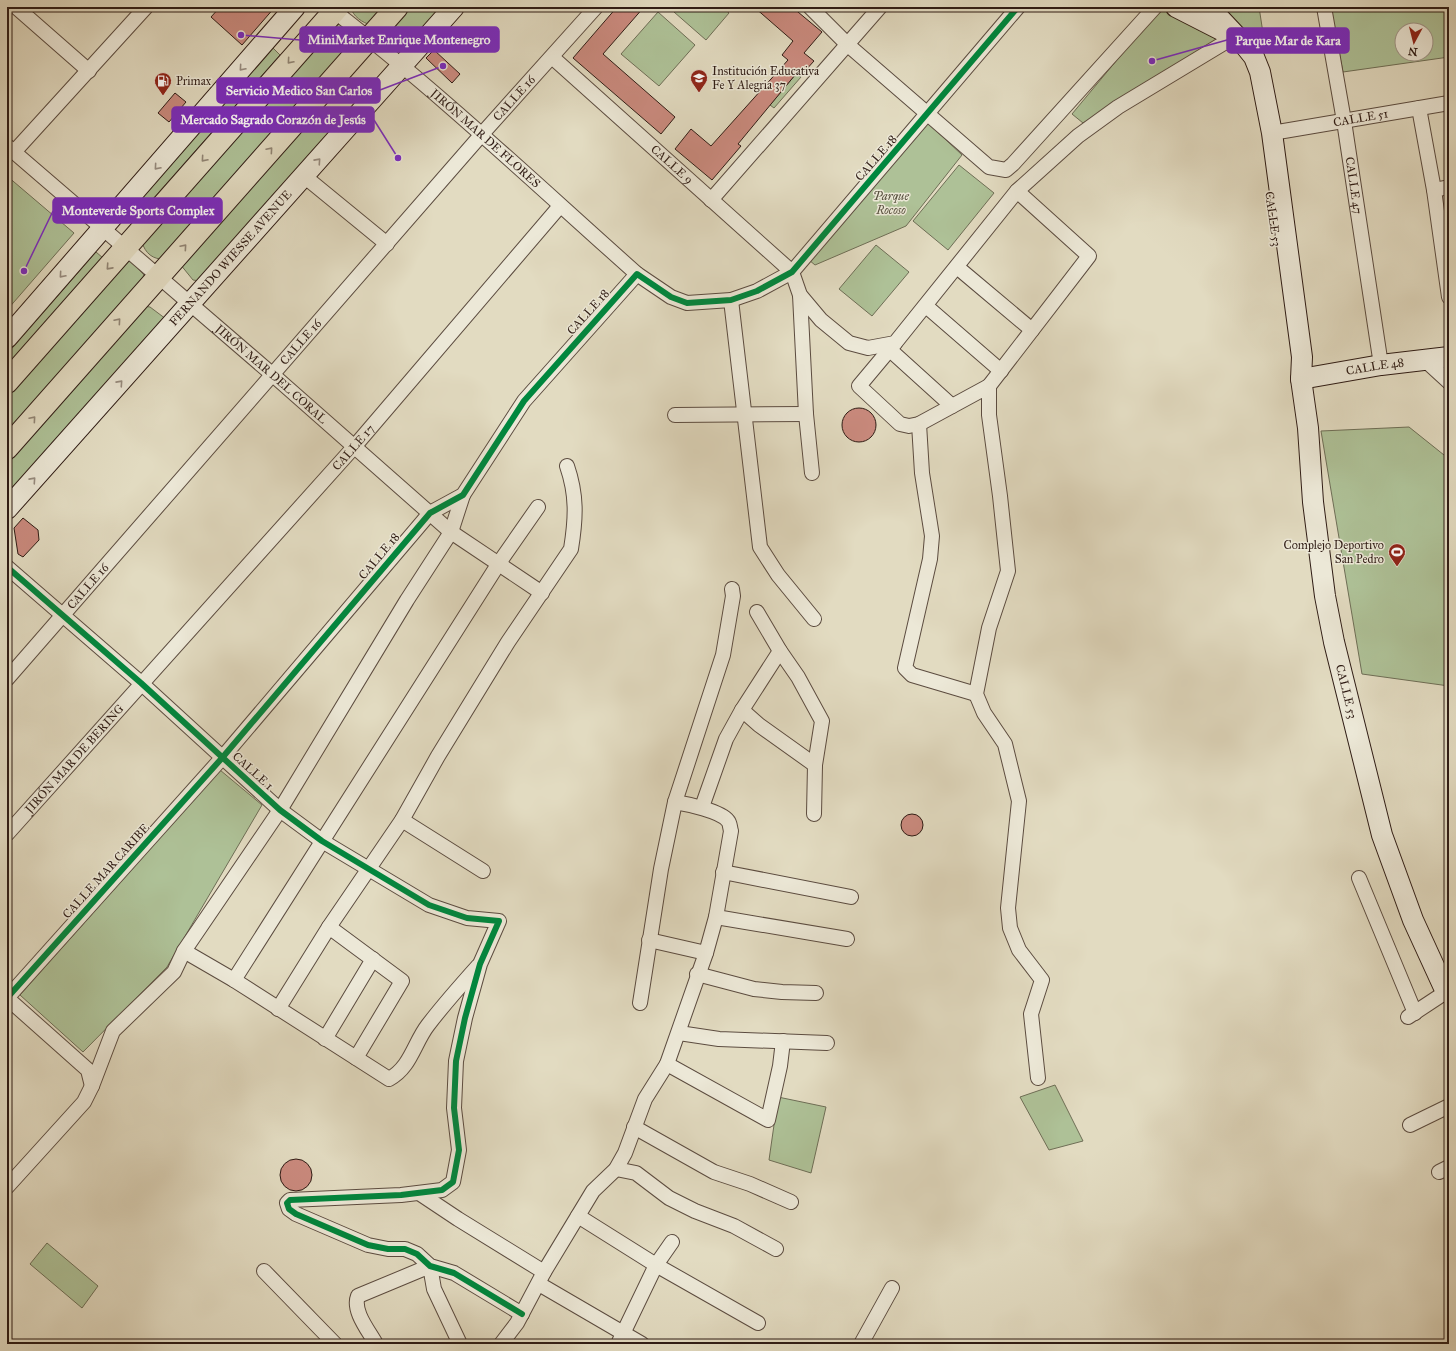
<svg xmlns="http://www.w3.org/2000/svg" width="1456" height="1351" font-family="'IM FELL Great Primer',serif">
<rect width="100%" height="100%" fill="#e2dbc1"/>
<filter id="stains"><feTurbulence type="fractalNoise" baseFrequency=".005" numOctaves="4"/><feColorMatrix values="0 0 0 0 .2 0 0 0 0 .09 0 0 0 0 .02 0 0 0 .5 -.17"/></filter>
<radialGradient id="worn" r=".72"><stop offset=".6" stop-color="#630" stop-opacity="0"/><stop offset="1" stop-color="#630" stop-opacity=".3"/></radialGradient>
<g fill="#aec197" stroke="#6e6e56" fill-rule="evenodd">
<path d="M351 7H391L371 25C363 23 352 16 351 7Z"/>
<path d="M406 7H441L409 43 390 25Z"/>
<path d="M679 7H722L729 13 706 40 674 12Z"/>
<path d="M1161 7H1166L1225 37 1083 123 1072 114Z"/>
<path d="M1210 7H1259L1265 46 1263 56Z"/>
<path d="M1330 7H1449V57L1343 72ZM1402 30H1426V54H1402Z"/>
<path d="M658 12 695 45 659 86 621 54Z"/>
<path d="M337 22 358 35V41L165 259C153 260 145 253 142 242Z"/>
<path d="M270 45 280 55 136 218 124 210Z"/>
<path d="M796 74 801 77 774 108 770 105Z"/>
<path d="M321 108 338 123 200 281 193 280 180 264Z"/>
<path d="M927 122 962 155 906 226 815 265 809 260Z"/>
<path d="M959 165 994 193 948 250 913 221Z"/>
<path d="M7 176 74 233 7 310Z"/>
<path d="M876 245 909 272 872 316 839 289Z"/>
<path d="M96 252 103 258 7 368V354Z"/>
<path d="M129 259 144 275 141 282 7 433V395L122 262Z"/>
<path d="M143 306 150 307 166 319 7 502V465Z"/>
<path d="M1409 427 1449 459V686L1362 674 1321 431Z"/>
<path d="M220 770 262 805 167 967 83 1052 20 995Z"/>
<path d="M1055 1085 1083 1141 1049 1150 1020 1097Z"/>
<path d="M778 1097 826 1107 811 1173 769 1160Z"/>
<path d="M47 1243 98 1286 82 1308 30 1264Z"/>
</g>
<g fill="#ca8a7e" stroke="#2f1c15">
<path d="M220 7H275L242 45 211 17Z"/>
<path d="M617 7H644L603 54 675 117 661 134 573 58Z"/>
<path d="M754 7H792L822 32 804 53 814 61 804 72 800 69 738 144 741 146 712 180 675 149 691 129 711 146 788 60 782 55 793 41Z"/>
<path d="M434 50 460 74 452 83 426 58Z"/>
<path d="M175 93 186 102 169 122 158 113Z"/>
<circle cx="859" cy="425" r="17"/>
<path d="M23 518 38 530 39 540 23 557 18 554 14 528Z"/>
<circle cx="912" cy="825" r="11"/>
<circle cx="296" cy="1175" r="16"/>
</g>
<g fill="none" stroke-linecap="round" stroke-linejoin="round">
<g stroke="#5c4c40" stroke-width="16">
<g id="street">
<path d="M16 7 89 71"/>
<path d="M810 7 848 45 989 167 1006 170 1013 164 1155 7"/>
<path id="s1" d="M1324 7 1344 121 1381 365"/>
<path id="s2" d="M334 11C440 93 537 185 637 274"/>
<path id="s3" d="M552 57 792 272 800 295 821 320 849 343 868 348 895 343 1017 191 1078 136 1118 107 1224 43 1242 42"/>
<path d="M1419 108 1434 190 1449 297"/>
<path id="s4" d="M1272 133 1449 103"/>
<path id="s5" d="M7 146 273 375 451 532 542 593"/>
<path d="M14 152 146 7"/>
<path d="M304 176 387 244"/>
<path d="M1434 190 1449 187"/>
<path d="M711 200 880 7"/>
<path d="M957 267 1032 330"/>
<path d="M800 295 806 414 812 473"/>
<path d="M731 300 760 547 778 575 814 619"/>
<path d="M926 306 1001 371"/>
<path d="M895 343 859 386 900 424 909 426 919 424 989 386V415L1000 496 1008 571 989 628 976 694 984 713 1005 744 1019 801 1008 908 1010 928 1019 950 1042 980 1031 1014 1038 1078"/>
<path d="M889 349 952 406"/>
<path d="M1425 360 1449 382"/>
<path d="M989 386 1089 256 1017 191"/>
<path d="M675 415 806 414"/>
<path d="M919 424 922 473 932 536 930 559 905 668 912 675 976 694"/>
<path d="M7 567 141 683 280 810 322 841 429 905 467 918 499 921 480 964 465 1018 456 1061 454 1108 459 1150 453 1182 442 1190 401 1195 290 1200 287 1203 289 1209 296 1214 368 1245 388 1249H405L417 1254 430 1266 454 1273 522 1314"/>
<path d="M757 612 780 651 798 677 822 721 815 765 814 814"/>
<path id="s6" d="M7 679 482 134 596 7"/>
<path d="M742 710 759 725 815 765"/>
<path d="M702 807 726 739 742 710 780 651"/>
<path d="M402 820 483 871"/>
<path id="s7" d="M7 834 354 447 560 206"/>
<path d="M723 872 851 897"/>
<path d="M1359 878 1415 1013"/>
<path d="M716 917 847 939"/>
<path d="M329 927 402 981 356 1058"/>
<path d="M649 940 706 953"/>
<path d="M184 951 234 980 389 1079C411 1067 414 1043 428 1025 444 1004 461 985 478 966"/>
<path d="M697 974 754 989 782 992 816 993"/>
<path d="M234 980 499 563 538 507"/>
<path d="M7 998 222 758 430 513 463 495 524 401 637 274 671 297 687 303 731 300 757 291 792 272 1018 7"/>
<path d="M7 998 88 1070 92 1086"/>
<path d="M640 1003 661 869 675 802 723 655 733 596 732 589"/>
<path d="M278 1009 329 927 402 820 438 756 508 642 571 549C576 518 577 495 567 466"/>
<path d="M1408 1017 1449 990"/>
<path d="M679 1033 719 1039 827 1043"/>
<path d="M325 1039 373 959"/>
<path d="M667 1064 768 1120 780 1066 783 1041"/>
<path d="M1410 1125 1449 1106"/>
<path d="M634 1127 714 1172 750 1184 791 1202"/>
<path d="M616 1169 636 1173 669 1198 695 1211 734 1226 776 1249"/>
<path d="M1439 1172 1449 1167"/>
<path d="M7 1187 84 1102 92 1086 113 1031 174 972 184 951 280 810 407 600 451 532 463 495"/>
<path d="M419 1193 458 1219 544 1272"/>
<path d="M578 1216 656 1265 758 1323"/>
<path d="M264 1271 335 1344"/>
<path d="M539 1284 642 1344"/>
<path d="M376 1344C369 1331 352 1311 358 1296L430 1266 434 1289 460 1344"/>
<path d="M501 1344 517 1323 544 1272 593 1191 616 1169 625 1153 645 1099 667 1064 706 953 716 917 731 831C730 828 730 823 728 821 721 811 687 804 675 802"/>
<path d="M618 1344 656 1265 672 1242"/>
<path d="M861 1344 892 1288"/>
</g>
</g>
<g stroke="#2f1c15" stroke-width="22">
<g id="secondary">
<path d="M1176 7 1225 32"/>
<path id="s8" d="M1209 7 1242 42 1254 57 1260 72 1272 133 1302 357 1301 379 1308 428 1313 502 1325 596 1334 642 1382 835 1413 920 1446 992"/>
<path d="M7 338 295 7"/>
<path id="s9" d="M1301 379 1381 365 1449 357"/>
<path id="s10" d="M7 509 454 7"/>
</g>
</g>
<g stroke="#2f1c15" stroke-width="24">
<g id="primary">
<path d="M7 382 338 7"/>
<path d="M7 448 397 7"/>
</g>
</g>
<use href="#street" stroke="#ece8d7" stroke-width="14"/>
<use href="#secondary" stroke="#ece8d7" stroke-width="20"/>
<use href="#primary" stroke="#e2dbc1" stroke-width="22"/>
<g stroke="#ece8d7" stroke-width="8">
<g id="cycleway">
<path d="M7 567 141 683 280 810 322 841 429 905 467 918 499 921 480 964 465 1018 456 1061 454 1108 459 1150 453 1182 442 1190 401 1195 290 1200 287 1203 289 1209 296 1214 368 1245 388 1249H405L417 1254 430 1266 454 1273 522 1314"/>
<path d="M7 998 222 758 430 513 463 495 524 401 637 274 671 297 687 303 731 300 757 291 792 272 1018 7"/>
</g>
</g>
<use href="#cycleway" stroke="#00873e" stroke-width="6"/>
</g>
<defs><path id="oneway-chevron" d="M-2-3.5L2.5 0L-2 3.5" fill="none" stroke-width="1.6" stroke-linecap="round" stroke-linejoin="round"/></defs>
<g stroke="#918574">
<use href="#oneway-chevron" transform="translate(290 61) rotate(131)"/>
<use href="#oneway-chevron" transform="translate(270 150) rotate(-49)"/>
<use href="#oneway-chevron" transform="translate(204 159) rotate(131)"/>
<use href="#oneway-chevron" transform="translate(184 247) rotate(-49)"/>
<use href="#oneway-chevron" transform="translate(109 267) rotate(132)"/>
<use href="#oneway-chevron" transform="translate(118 321) rotate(-49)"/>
<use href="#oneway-chevron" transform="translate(33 419) rotate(-49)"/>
</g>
<g stroke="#978c80">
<use href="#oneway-chevron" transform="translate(242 68) rotate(131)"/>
<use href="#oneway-chevron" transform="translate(318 161) rotate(-48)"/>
<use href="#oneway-chevron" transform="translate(157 167) rotate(131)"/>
<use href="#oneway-chevron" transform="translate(62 275) rotate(131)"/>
<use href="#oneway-chevron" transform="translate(120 383) rotate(-48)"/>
<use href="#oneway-chevron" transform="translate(33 480) rotate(-48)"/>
</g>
<defs>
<g id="school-pin" transform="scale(0.9)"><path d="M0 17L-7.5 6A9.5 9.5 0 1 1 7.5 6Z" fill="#8f2418" stroke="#ece8d7"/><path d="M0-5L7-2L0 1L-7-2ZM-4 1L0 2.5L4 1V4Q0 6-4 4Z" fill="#fff"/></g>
<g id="fuel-pin" transform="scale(0.9)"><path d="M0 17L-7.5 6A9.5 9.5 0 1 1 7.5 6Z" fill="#8f2418" stroke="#ece8d7"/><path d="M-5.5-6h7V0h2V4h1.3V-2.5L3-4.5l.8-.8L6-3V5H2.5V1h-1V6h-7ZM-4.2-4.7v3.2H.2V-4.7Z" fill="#fff"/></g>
<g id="stadium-pin" transform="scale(0.9)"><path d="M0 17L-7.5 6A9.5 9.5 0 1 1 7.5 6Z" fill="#8f2418" stroke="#ece8d7"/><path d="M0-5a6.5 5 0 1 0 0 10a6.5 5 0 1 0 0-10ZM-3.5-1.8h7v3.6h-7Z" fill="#fff"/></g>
</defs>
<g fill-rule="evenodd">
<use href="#school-pin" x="699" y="78"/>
<use href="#fuel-pin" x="163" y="81"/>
<use href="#stadium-pin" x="1397" y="552"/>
</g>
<g text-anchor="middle" stroke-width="3" stroke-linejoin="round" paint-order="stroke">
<g font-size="12" fill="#2f1c15" stroke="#ece8d7" text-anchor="start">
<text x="712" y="75">Institución Educativa<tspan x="712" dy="14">Fe Y Alegria 37</tspan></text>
<text x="176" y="85">Primax</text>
<text x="1384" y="549" text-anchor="end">Complejo Deportivo<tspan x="1384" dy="14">San Pedro</tspan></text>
</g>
<g font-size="12" fill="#2f1c15" stroke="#ece8d7">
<text dy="4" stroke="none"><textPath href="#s6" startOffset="771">CALLE 16</textPath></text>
<text dy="4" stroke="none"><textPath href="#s4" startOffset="90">CALLE 51</textPath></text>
<text dy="4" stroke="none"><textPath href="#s2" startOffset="198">JIRÓN MAR DE FLORES</textPath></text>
<text transform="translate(876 158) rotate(-49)" y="4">CALLE 18</text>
<text dy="4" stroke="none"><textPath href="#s3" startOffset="161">CALLE 9</textPath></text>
<text dy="4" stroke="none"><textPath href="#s1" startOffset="181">CALLE 47</textPath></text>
<text transform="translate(1273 219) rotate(82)" y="4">CALLE 53</text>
<text dy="4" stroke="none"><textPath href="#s10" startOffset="336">FERNANDO WIESSE AVENUE</textPath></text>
<text transform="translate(588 312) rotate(-48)" y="4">CALLE 18</text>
<text dy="4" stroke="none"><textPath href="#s6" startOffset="447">CALLE 16</textPath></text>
<text dy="4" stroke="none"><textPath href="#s9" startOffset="75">CALLE 48</textPath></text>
<text dy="4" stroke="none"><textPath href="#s5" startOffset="349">JIRÓN MAR DEL CORAL</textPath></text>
<text dy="4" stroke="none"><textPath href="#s7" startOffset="519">CALLE 17</textPath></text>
<text transform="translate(379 556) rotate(-50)" y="4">CALLE 18</text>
<text dy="4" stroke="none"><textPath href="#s6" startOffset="123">CALLE 16</textPath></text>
<text dy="4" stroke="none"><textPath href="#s8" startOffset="710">CALLE 53</textPath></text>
<text dy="4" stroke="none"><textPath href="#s7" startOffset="101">JIRÓN MAR DE BERING</textPath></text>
<text transform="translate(253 771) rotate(42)" y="4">CALLE 1</text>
<text transform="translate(106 871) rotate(-48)" y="4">CALLE MAR CARIBE</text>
</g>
<g font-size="12" font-style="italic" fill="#554e3c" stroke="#ece8d7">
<text x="891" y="200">Parque<tspan x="891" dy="14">Rocoso</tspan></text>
</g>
</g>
<path fill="none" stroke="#7b2cbf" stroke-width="1.5" d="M241 35L300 40M1152 61L1227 40M443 66L380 90M398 158L374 120M24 271L53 211"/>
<g fill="#7b2cbf" stroke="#ece8d7" stroke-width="1.5">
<circle cx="241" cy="35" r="4"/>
<circle cx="1152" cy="61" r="4"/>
<circle cx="443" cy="66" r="4"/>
<circle cx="398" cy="158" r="4"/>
<circle cx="24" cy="271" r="4"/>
</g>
<g fill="#7b2cbf" stroke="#7b2cbf" stroke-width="1.5">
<rect x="300" y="27" width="199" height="25" rx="4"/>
<rect x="1227" y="28" width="122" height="25" rx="4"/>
<rect x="217" y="78" width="163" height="25" rx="4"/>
<rect x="172" y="107" width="202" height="25" rx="4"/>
<rect x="53" y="198" width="169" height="25" rx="4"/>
</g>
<g font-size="13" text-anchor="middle" font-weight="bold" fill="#fff">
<text x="399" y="44">MiniMarket Enrique Montenegro</text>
<text x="1288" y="45">Parque Mar de Kara</text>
<text x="299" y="95">Servicio Medico San Carlos</text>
<text x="273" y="124">Mercado Sagrado Corazón de Jesús</text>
<text x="138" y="215">Monteverde Sports Complex</text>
</g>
<rect width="1456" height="1351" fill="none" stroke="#e2dbc1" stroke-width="24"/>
<rect x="8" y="8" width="1440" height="1335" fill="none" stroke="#2f1c15" stroke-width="2"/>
<rect x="12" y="12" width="1432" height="1327" fill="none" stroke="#2f1c15"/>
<g transform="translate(1414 42) rotate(187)"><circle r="19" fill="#ece8d7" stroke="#a09689"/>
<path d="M0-3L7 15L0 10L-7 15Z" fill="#8f2418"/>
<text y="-6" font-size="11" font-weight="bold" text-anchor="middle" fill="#2f1c15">N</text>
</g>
<rect width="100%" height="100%" filter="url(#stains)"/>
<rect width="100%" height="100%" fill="url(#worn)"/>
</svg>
